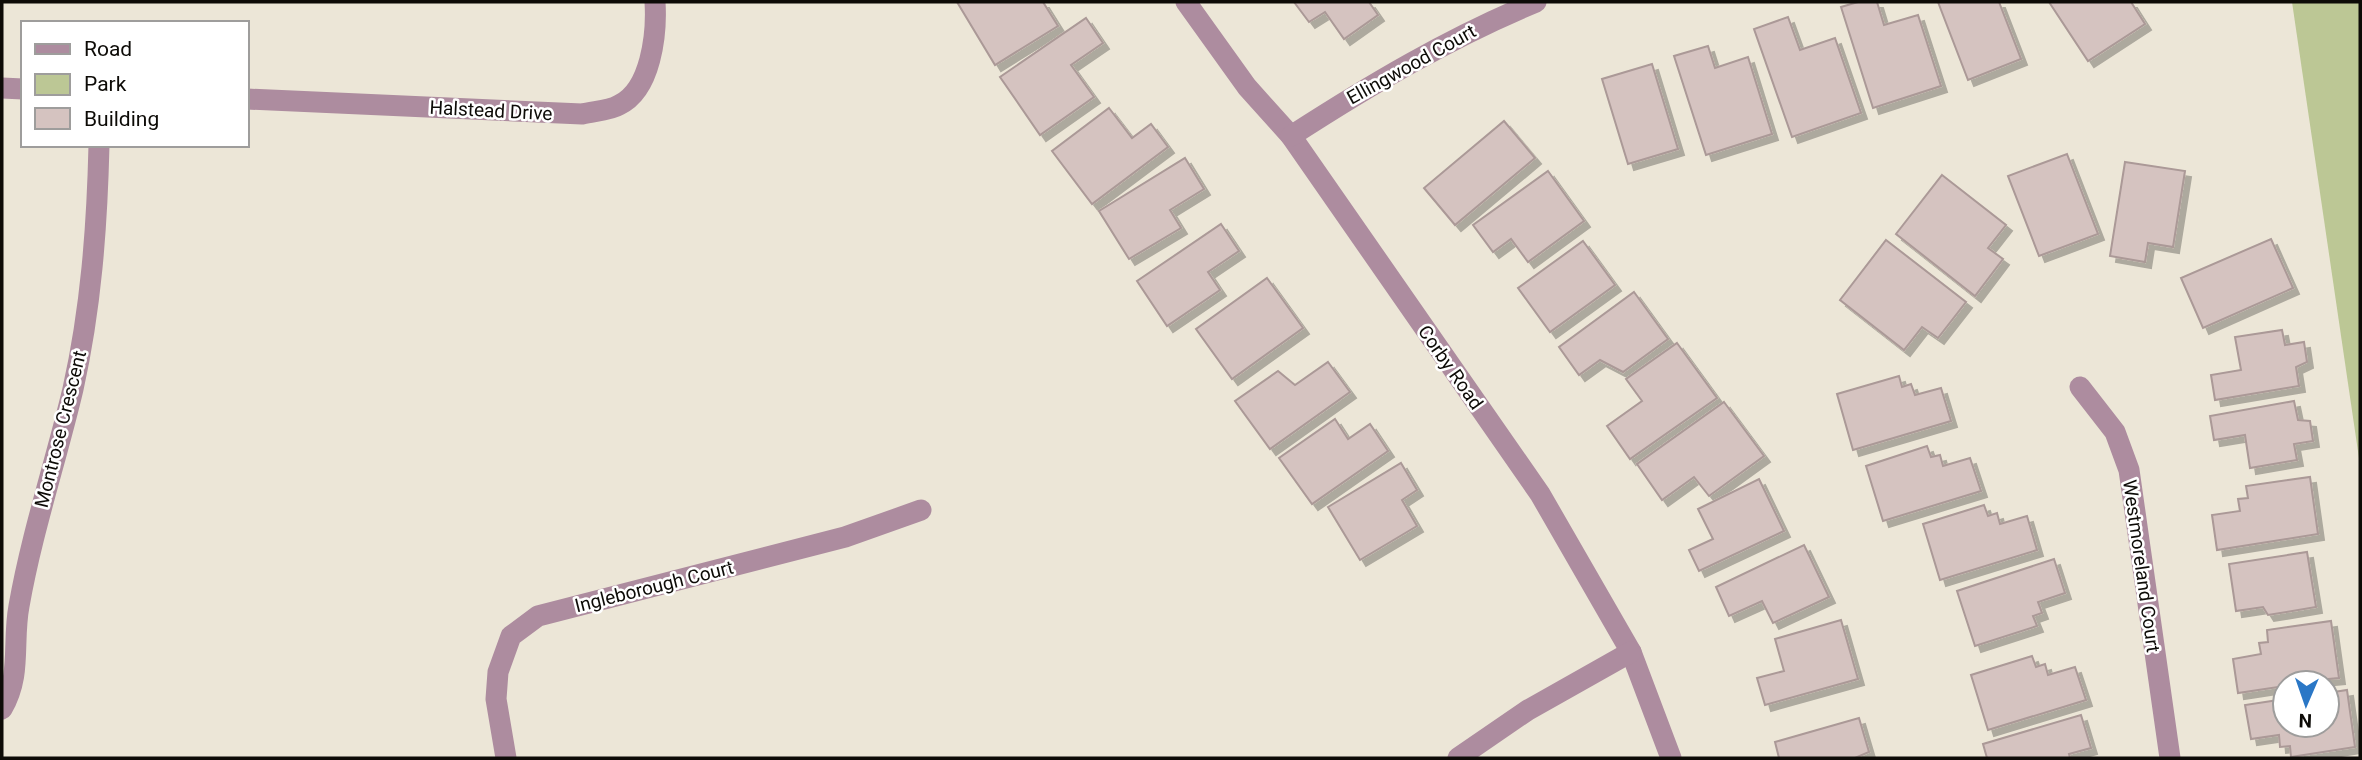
<svg xmlns="http://www.w3.org/2000/svg" width="2362" height="760" font-family="Roboto,sans-serif">
<defs>
<filter id="shadow"><feDropShadow dx="6" dy="6" stdDeviation="0" flood-color="#0004"/></filter>
</defs>
<rect width="100%" height="100%" fill="#ece6d7"/>
<path fill="#bcc795" d="M2292 2H2360V465Z"/>
<g fill="#d5c3c0" stroke="#ab9997" stroke-width="2" filter="url(#shadow)">
<path d="M957 2H1043L1058 26 995 65Z"/>
<path d="M1294 2H1369L1378 15 1344 39 1325 12 1309 22Z"/>
<path d="M1858 2H1877L1884 25 1918 15 1941 86 1873 108 1841 7Z"/>
<path d="M1938 2H1999L2021 59 1968 80Z"/>
<path d="M2049 2H2131L2145 24 2088 61Z"/>
<path d="M1788 17 1800 50 1835 38 1861 113 1792 137 1754 29Z"/>
<path d="M1086 18 1103 43 1071 65 1094 97 1040 135 1000 77Z"/>
<path d="M1708 46 1715 68 1748 57 1772 134 1706 155 1674 56Z"/>
<path d="M1652 64 1678 149 1628 164 1602 79Z"/>
<path d="M1109 108 1132 138 1151 124 1168 147 1092 204 1052 151Z"/>
<path d="M1504 121 1535 158 1455 225 1424 188Z"/>
<path d="M2067 154 2098 234 2039 256 2008 176Z"/>
<path d="M1185 158 1204 189 1170 210 1181 228 1129 259 1099 211Z"/>
<path d="M2125 162 2185 171 2173 247 2148 243 2145 262 2110 256Z"/>
<path d="M1548 171 1584 221 1528 262 1511 239 1493 252 1473 225Z"/>
<path d="M1942 175 2006 225 1988 248 2003 259 1975 296 1896 234Z"/>
<path d="M1221 224 1239 251 1208 272 1220 290 1167 326 1137 281Z"/>
<path d="M2271 239 2293 288 2203 328 2181 278Z"/>
<path d="M1886 240 1966 302 1938 338 1922 327 1904 350 1840 300Z"/>
<path d="M1583 241 1615 285 1550 332 1518 288Z"/>
<path d="M1267 278 1303 328 1232 379 1196 329Z"/>
<path d="M1634 292 1668 339 1623 372 1600 360 1579 375 1559 347Z"/>
<path d="M2282 330 2285 345 2304 342 2307 362 2296 367 2299 386 2215 400 2211 375 2241 370 2235 337Z"/>
<path d="M1677 343 1717 398 1630 459 1607 426 1642 401 1626 379Z"/>
<path d="M1328 362 1350 392 1270 449 1235 401 1278 371 1295 385Z"/>
<path d="M1899 376 1902 387 1911 384 1915 395 1941 388 1951 421 1853 450 1837 394Z"/>
<path d="M2294 401 2298 420 2310 421 2313 441 2294 444 2297 460 2250 468 2245 435 2214 440 2210 416Z"/>
<path d="M1724 402 1764 456 1709 496 1694 477 1662 500 1637 464Z"/>
<path d="M1335 419 1348 439 1370 424 1388 451 1312 504 1279 458Z"/>
<path d="M1927 446 1931 457 1940 455 1943 466 1970 458 1981 491 1883 521 1866 466Z"/>
<path d="M1401 463 1417 490 1402 500 1417 526 1360 560 1328 507Z"/>
<path d="M2310 477 2318 534 2217 550 2212 515 2240 511 2238 499 2248 498 2246 486Z"/>
<path d="M1759 479 1784 531 1699 571 1689 550 1713 539 1698 509Z"/>
<path d="M1984 505 1988 516 1997 513 2000 524 2027 516 2037 550 1940 580 1923 524Z"/>
<path d="M1804 545 1829 597 1773 623 1762 601 1729 616 1716 587Z"/>
<path d="M2307 552 2316 607 2268 615 2263 607 2236 611 2229 564Z"/>
<path d="M2054 559 2065 593 2038 602 2042 613 2033 616 2037 626 1975 646 1957 591Z"/>
<path d="M1841 620 1858 679 1765 705 1757 678 1784 671 1775 639Z"/>
<path d="M2331 621 2339 678 2285 683V686L2238 693 2233 659 2261 654 2259 643 2268 642 2267 630Z"/>
<path d="M2032 656 2036 667 2045 664 2048 675 2075 667 2086 700 1988 730 1971 675Z"/>
<path d="M2347 690 2355 747 2291 757 2290 746 2280 747 2279 735 2251 739 2245 705 2285 699V725H2327V693Z"/>
<path d="M2081 715 2091 748 2069 754 2070 758H1987L1983 744Z"/>
<path d="M1859 718 1869 752 1855 758H1779L1775 742Z"/>
</g>
<g fill="none" stroke-linecap="round" stroke-linejoin="round">
<g stroke="#ad8c9f" stroke-width="21">
<path d="M1186 2 1247 87 1291 136 1540 494 1631 652 1671 758"/>
<path d="M2 88 23 89"/>
<path d="M247 99 582 114C593 111 609 111 619 105 651 90 657 34 655 2"/>
<path d="M1291 136C1370 85 1449 38 1536 2"/>
<path d="M2080 387 2115 432 2129 470 2170 758"/>
<path d="M2 709C22 675 12 643 19 606 32 532 56 461 73 389 91 308 97 228 99 145"/>
<path d="M506 758 496 699 498 672 511 636 538 616 845 537 921 510"/>
<path d="M1458 758 1528 710 1631 652"/>
</g>
</g>
<g text-anchor="middle" stroke-width="5" stroke-linejoin="round" paint-order="stroke">
<g font-size="19" fill="#0d0b07" stroke="#fff">
<text transform="translate(1411 64) rotate(-29)" y="7">Ellingwood Court</text>
<text transform="translate(491 110) rotate(3)" y="7">Halstead Drive</text>
<text transform="translate(1451 367) rotate(55)" y="7">Corby Road</text>
<text transform="translate(60 429) rotate(-76)" y="7">Montrose Crescent</text>
<text transform="translate(2142 566) rotate(82)" y="7">Westmoreland Court</text>
<text transform="translate(654 586) rotate(-14)" y="7">Ingleborough Court</text>
</g>
</g>
<rect width="2362" height="760" fill="none" stroke="#0d0b07" stroke-width="7"/>
<rect x="21" y="21" width="228" height="126" fill="#ffffff" stroke="#9e9d9c" stroke-width="2"/>
<rect x="35" y="44" width="35" height="10" fill="#ad8c9f" stroke="#9e9d9c" stroke-width="2"/>
<text x="84" y="56" font-size="21" fill="#0d0b07">Road</text>
<rect x="35" y="74" width="35" height="21" fill="#bcc795" stroke="#9e9d9c" stroke-width="2"/>
<text x="84" y="91" font-size="21" fill="#0d0b07">Park</text>
<rect x="35" y="108" width="35" height="21" fill="#d5c3c0" stroke="#9e9d9c" stroke-width="2"/>
<text x="84" y="126" font-size="21" fill="#0d0b07">Building</text>
<g transform="translate(2306 704) rotate(182)"><circle r="33" fill="#ffffff" stroke="#9e9d9c" stroke-width="2"/>
<path d="M0-5L12 26L0 18L-12 26Z" fill="#2a77c6"/>
<text y="-10" font-size="19" font-weight="bold" text-anchor="middle" fill="#0d0b07">N</text>
</g>
</svg>
